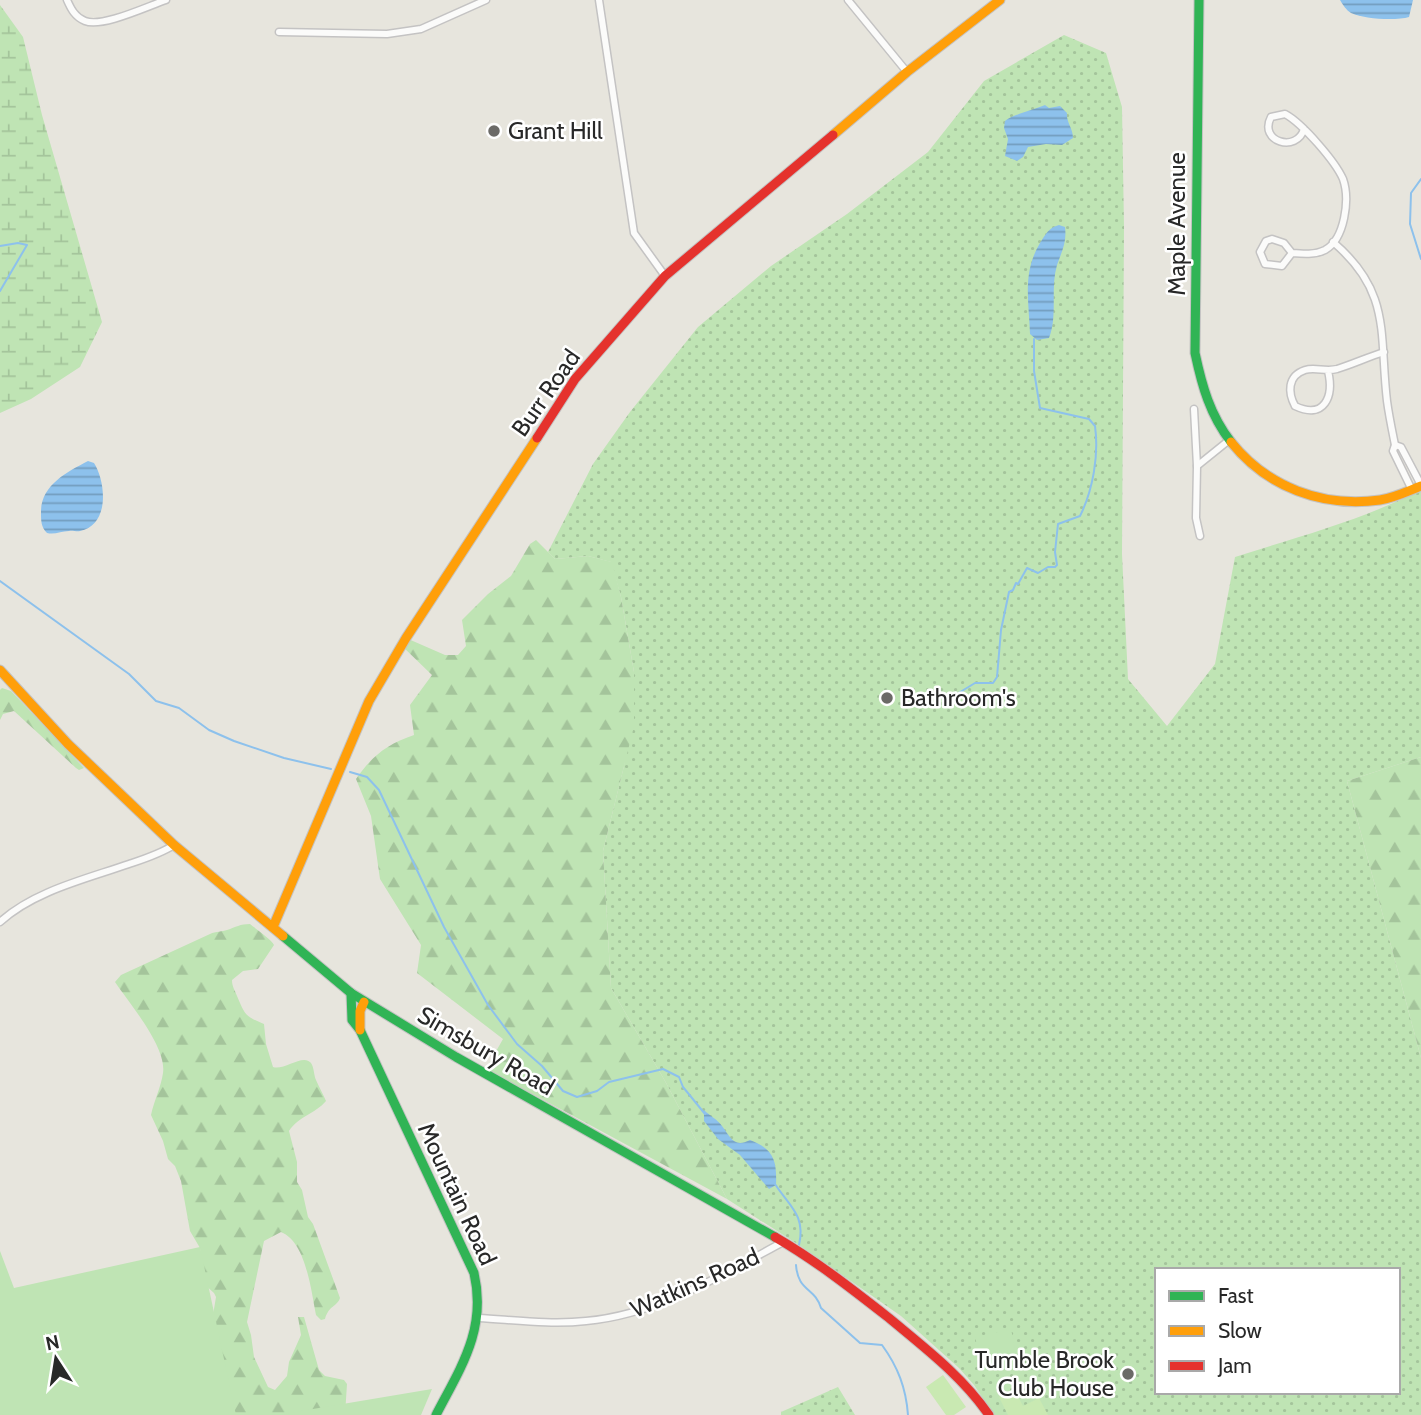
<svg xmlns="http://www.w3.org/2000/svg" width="1421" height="1415" font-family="Cabin,sans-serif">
<defs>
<pattern id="grass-dots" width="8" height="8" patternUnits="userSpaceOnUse" patternTransform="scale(1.75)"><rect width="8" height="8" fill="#bfe4b4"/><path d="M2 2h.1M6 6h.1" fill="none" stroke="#a4c49b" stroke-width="1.8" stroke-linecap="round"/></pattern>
<pattern id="forest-firs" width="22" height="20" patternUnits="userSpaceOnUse" patternTransform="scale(1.75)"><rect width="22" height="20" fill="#bfe4b4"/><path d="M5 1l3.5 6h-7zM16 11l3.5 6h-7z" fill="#a4c49b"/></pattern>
<pattern id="wetland-marsh" width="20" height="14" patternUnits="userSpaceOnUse" patternTransform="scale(1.75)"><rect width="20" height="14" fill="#bfe4b4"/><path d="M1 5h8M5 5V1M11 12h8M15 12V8" fill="none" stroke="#a4c49b"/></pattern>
<pattern id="water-rules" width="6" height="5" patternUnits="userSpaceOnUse" patternTransform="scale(1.75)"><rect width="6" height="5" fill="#8dc1ec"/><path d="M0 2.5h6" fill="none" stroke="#739dbf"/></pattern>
</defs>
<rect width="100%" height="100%" fill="#e7e5dd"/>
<g fill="url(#grass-dots)" fill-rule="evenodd">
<path d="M1064 35 1106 53 1122 107 1124 227 1122 554 1128 679 1167 726 1215 664 1235 557C1298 537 1362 520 1421 490V757L1347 781 1421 1058V1415H994L974 1385 959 1368 901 1316 799 1245 727 1199 665 1081 611 988 603 851 624 766 634 672 621 597 611 562 588 556 555 559 548 552 593 464 630 412 698 327 771 266 847 214 928 152 984 81ZM1157 1270H1398V1392H1157Z"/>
<path d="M838 1387 855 1415H781V1412Z"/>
</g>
<g fill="url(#forest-firs)">
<path d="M536 540 555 559 588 556 612 562 621 597 634 672V726L603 851 611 988 665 1081 727 1199 486 1069 503 1039 417 973 421 945 380 879 371 816 356 779C372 756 387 744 414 735L410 705 432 675 402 646 406 638 445 655H458L466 646 462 620 488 594 511 576 530 544Z"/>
<path d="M2 688 11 691 84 768 79 770 76 768 14 711 3 714 0 720V690Z"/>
<path d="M1421 757V1058L1347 781Z"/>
<path d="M250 924C256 929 272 940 274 945L258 969 243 971 232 980C232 987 235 990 237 996 245 1014 244 1016 264 1024L266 1044 273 1067C284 1071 303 1053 311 1063 314 1067 314 1076 316 1080 319 1087 323 1094 326 1101 315 1114 299 1116 289 1131L297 1162V1182L302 1190 308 1217 313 1224 340 1298C337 1307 329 1305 325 1319L321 1320 316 1315C311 1290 306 1242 281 1232L264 1241 247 1322 251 1335 254 1357 268 1387 275 1390 287 1376 289 1362 301 1335 298 1317H304L319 1370 325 1376 344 1380 347 1384 345 1415H226L213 1315 216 1297 214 1293 203 1283 200 1248 190 1231 181 1181 175 1166 168 1159 163 1141 151 1115C154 1101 161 1087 163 1073 167 1047 129 1003 115 982L121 975 210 934C216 931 222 932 227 930 236 927 240 924 250 924Z"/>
</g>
<path fill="url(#wetland-marsh)" d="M0 5 23 37 42 115 102 322 80 367 31 399 0 413Z"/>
<g fill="#bfe4b4">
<path d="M200 1247 236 1415H0V1251L14 1288Z"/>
<path d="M1011 1329 1019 1366 984 1375 975 1337Z"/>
<path d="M432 1389 421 1415H277Z"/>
</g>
<g fill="#c9e9b2">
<path d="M943 1375 966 1407 954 1415H946L926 1387Z"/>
<path d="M1014 1389 1023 1406 1039 1398 1048 1415H1008L999 1397Z"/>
</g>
<g fill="url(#water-rules)">
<path d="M1340 0H1413L1409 17C1396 21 1363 19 1351 13 1346 10 1343 5 1340 0Z"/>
<path d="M1045 105 1049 108 1060 106 1067 113C1066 122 1073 128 1073 138L1062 145 1046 144 1028 147 1023 157 1017 161 1005 156 1008 139 1004 128 1005 121C1014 114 1033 110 1045 105Z"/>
<path d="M1059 225 1065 227C1067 242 1062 251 1057 265 1050 289 1058 315 1049 338L1037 340 1030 334C1029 301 1022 273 1040 243 1046 234 1048 228 1059 225Z"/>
<path d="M88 461 94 463C106 482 110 525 80 531 77 532 72 530 69 531 61 531 55 535 47 533 41 527 41 521 41 512 41 485 67 472 88 461Z"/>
<path d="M704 1110C709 1115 718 1120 722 1126 731 1138 734 1148 750 1140 774 1149 777 1161 776 1185L769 1189 740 1155 718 1139 704 1121Z"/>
</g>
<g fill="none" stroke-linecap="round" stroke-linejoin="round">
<g stroke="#8dc1ec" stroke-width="2">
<path d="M1421 179 1411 193 1410 224 1421 259"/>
<path d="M0 246 18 243 27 245 0 291"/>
<path d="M0 581 129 674 156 701 179 708 209 730 234 741 284 758 331 769"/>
<path d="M952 697 975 683H993L997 677 1001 630 1009 592 1013 590 1016 583 1018 584 1027 568 1038 573 1048 567H1055L1057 565 1055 552 1058 524 1080 516C1093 490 1099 455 1095 426L1089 419 1040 408 1034 371V339"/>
<path d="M350 772 367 777 379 790 444 927 488 1005 517 1044 542 1066 563 1091 577 1097 597 1091 609 1082 663 1069 679 1077 683 1087 705 1114"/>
<path d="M775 1184C789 1206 806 1215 799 1245"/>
<path d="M796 1265C798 1292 815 1287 821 1308L860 1343 882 1345C898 1367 906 1388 908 1415"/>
</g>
<g stroke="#c4c3c3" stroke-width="9">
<g id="street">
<path d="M67 0C71 9 75 17 85 21 102 28 148 6 166 0"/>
<path d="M599 0 634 233 665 276"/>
<path d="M848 0 907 72"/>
<path d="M279 32 387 34 421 29 486 0"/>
<path d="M1333 242C1392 292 1379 334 1387 401 1389 416 1392 430 1395 445"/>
<path d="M1292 253 1284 243 1272 239 1266 241 1260 252 1265 264 1282 266 1292 253C1303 254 1315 255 1325 250 1345 239 1350 199 1343 179 1335 161 1302 123 1285 114L1271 117C1258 142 1297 153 1304 129"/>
<path d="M1328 371C1334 396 1325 420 1295 406 1288 393 1287 376 1305 370 1315 367 1326 372 1337 369 1353 364 1368 357 1384 352"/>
<path d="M1194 409 1197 466 1196 518 1200 536"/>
<path d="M1197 466 1228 441"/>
<path d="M1412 490 1393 451 1395 445 1401 447 1421 485"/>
<path d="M0 922C34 891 86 879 129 864 144 859 160 854 174 845"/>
<path d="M479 1318C514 1320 551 1325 586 1321 656 1315 722 1275 783 1242"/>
</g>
</g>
<g stroke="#c4c3c3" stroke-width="11">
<g id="fast">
<path d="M1199 0 1195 353C1202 386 1210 415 1231 442"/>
<path d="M283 936 351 993 456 1057 775 1237"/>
<path d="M351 993 352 1020 360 1030 474 1273C487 1329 461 1367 436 1415"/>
</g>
</g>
<g stroke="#c4c3c3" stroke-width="11">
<g id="slow">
<path d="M833 135 907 72 1000 0"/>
<path d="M1231 442C1267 487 1322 508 1380 500 1394 498 1408 491 1421 486"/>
<path d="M0 670 68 744 174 845 283 936"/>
<path d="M273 927 369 701 406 638 537 438"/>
<path d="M360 1030V1011L364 1002"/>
</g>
</g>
<g stroke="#c4c3c3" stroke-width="11">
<g id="jam">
<path d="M537 438 575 379 665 276 833 135"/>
<path d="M775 1237C815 1260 852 1289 889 1318 925 1348 962 1376 989 1415"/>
</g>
</g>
<use href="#street" stroke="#fbfbfa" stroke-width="6"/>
<use href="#fast" stroke="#30b455" stroke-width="9"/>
<use href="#slow" stroke="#ff9f0a" stroke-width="9"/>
<use href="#jam" stroke="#e5322d" stroke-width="9"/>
</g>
<g fill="#6b6a67" stroke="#fff" stroke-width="2.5">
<circle cx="494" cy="131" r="7"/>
<circle cx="887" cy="698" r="7"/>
<circle cx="1128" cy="1374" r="7"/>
</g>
<g text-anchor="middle" stroke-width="5" stroke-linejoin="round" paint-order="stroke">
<g font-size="24" fill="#282828" stroke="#fff" text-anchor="start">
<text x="508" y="139">Grant Hill</text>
<text x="901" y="706">Bathroom's</text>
<text x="1114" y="1368" text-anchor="end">Tumble Brook<tspan x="1114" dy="28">Club House</tspan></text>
</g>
<g font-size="24" fill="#282828" stroke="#fff">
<text transform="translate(1177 224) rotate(-90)" y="8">Maple Avenue</text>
<text transform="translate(546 393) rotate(-55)" y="8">Burr Road</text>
<text transform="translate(486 1051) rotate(30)" y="8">Simsbury Road</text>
<text transform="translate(457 1194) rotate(65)" y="8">Mountain Road</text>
<text transform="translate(695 1283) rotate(-24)" y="8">Watkins Road</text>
</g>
</g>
<rect x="1155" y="1268" width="245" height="126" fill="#ffffff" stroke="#a9a9a9" stroke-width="2"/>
<rect x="1169" y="1291" width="35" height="10" fill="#30b455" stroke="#a9a9a9" stroke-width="2"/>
<text x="1218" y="1303" font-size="21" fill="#282828">Fast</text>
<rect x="1169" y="1326" width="35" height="10" fill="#ff9f0a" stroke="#a9a9a9" stroke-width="2"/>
<text x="1218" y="1338" font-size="21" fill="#282828">Slow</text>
<rect x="1169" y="1361" width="35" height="10" fill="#e5322d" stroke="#a9a9a9" stroke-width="2"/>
<text x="1218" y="1373" font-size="21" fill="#282828">Jam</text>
<g transform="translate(56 1359) rotate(348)" stroke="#ffffff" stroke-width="5" paint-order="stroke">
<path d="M0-5L12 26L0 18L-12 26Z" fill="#282828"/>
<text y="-10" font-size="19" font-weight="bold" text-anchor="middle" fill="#282828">N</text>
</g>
</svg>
